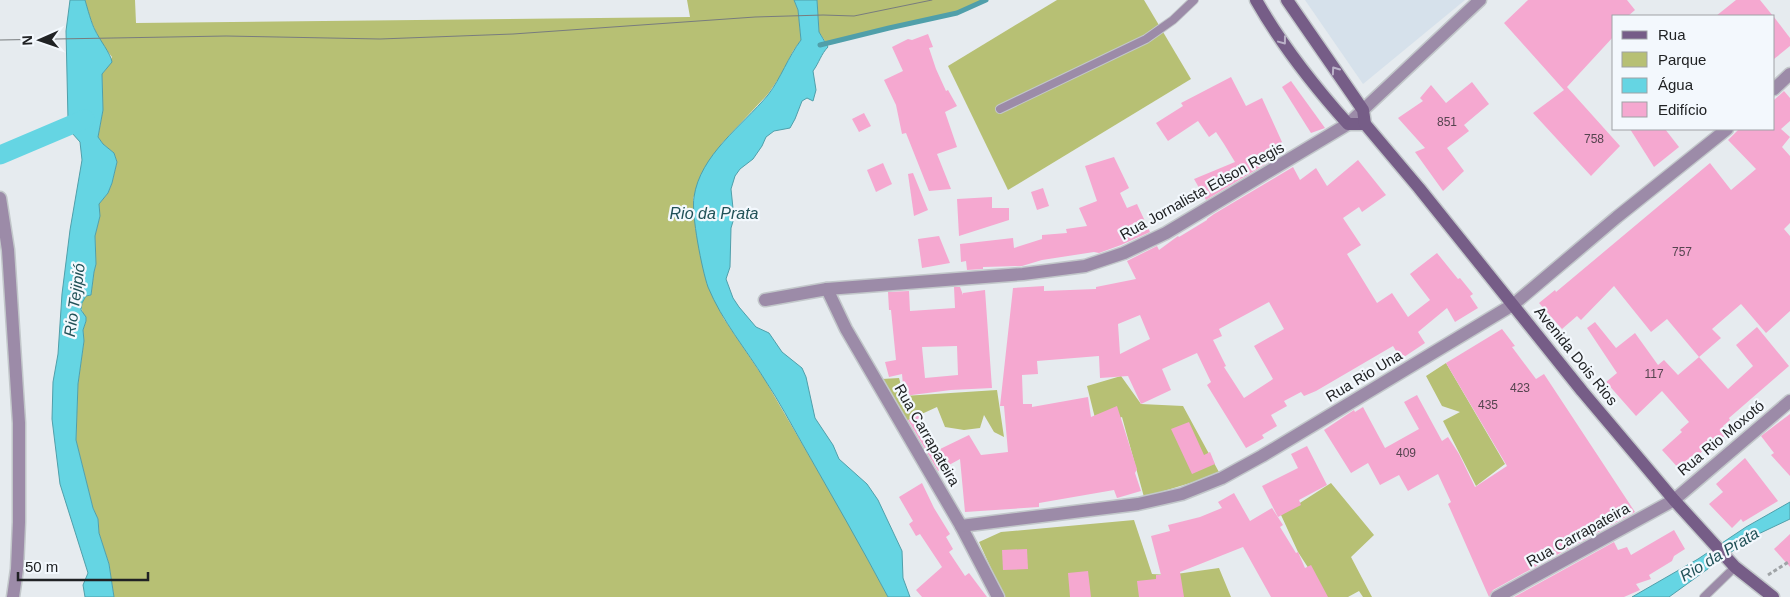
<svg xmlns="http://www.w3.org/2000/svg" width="1790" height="597" font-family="Helvetica,sans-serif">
<rect width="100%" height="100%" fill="#e6ebef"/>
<path fill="#d6e1eb" d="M1305 0H1465L1363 84Z"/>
<g fill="#b7c074">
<path d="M85 0H135L136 23 690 17 687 0H794L798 10 801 40 793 51 781 75 768 94 722 143 693 198 696 232 708 285 724 319 765 380 851 528 888 597H114L109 564 99 533 98 519 93 508 76 440 78 384 84 341 83 330 86 321C82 312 79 305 86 296L91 295 94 272 96 264 95 236 100 216 99 204 108 193 112 183 117 162 114 153 103 144 98 137 103 110 102 74 107 68 112 57C98 40 90 21 85 0Z"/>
<path d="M817 0H986L957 13 889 28 827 44 819 32Z"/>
<path d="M1057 0H1144L1191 79 1008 190 948 66Z"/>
<path d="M1446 363 1505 464 1476 486 1443 421 1460 412 1442 406 1426 376Z"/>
<path d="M1121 376 1141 404 1183 406 1220 474 1144 497 1122 417 1097 426 1087 386Z"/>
<path d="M899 378 904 396 997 390 1004 437 994 432 984 415 980 428 964 430 945 427 937 407 904 422 882 379Z"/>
<path d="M1331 483 1374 535 1351 557 1372 597H1363L1359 591 1348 597H1327L1298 552 1281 515Z"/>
<path d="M1134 520 1152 574 1169 575 1219 568 1231 597H1004L979 542 1001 532Z"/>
</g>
<g fill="#65d5e3" stroke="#509faa">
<path d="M70 0H85C87 7 92 25 95 30 99 39 111 54 112 62L102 74 103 110 98 137 103 144 114 153 117 162 112 183 108 193 99 204 100 216 95 236 96 264 94 272 91 295 86 296 82 303 81 310 86 317V321L83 330 84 341 78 384 76 440 93 508 98 519 99 533 109 564 114 597H85L83 585 88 573 60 484 52 419 53 382 58 354 62 294 70 230 82 160 80 142 72 133 68 119 66 31Z"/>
<path d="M794 0H817L819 32 828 47C821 54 819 63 813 71L816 90 813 101 807 98 802 101 795 119 790 128 774 131 766 137 762 146 753 159 740 169 735 176 731 189 734 218 731 228 730 267 726 279 733 298 739 307 756 327 769 333 782 352 802 368 806 377 815 418 833 445 839 459 867 484 878 500 902 551 903 578 910 597H888C861 546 832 496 803 445 791 424 779 401 765 380 746 349 722 321 708 287 702 270 691 214 694 197 700 155 742 126 768 95 781 78 788 57 801 40L798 10Z"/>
<path d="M1790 502V519L1752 537 1669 597H1632L1698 559 1746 527Z"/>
</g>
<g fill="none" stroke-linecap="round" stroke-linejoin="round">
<path stroke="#509faa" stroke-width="5" d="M820 45 889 28 957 13 986 0"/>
<path stroke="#65d5e3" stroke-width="19" d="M0 155 85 119"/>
</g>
<g fill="#f5a8d0" fill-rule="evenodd">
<path d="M1528 0H1627L1635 10 1628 16H1614V36L1567 87 1620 146 1591 176 1533 113 1564 90 1504 23Z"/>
<path d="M1736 0H1760L1773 16H1716Z"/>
<path d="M1774 17 1790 38V46L1774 59Z"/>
<path d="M928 34 933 47 929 48 936 69 946 91 948 90 957 106 945 112 957 147 937 154 951 189 929 191 906 133 902 134 896 105 884 80 903 71 892 47 908 39 912 40Z"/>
<path d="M1231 77 1246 106 1262 98 1282 142 1279 144 1284 153 1206 200 1194 179 1235 162 1224 144 1216 132 1209 137 1198 121 1168 141 1156 123 1183 106 1181 103Z"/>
<path d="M1291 81 1325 128 1311 133 1282 87Z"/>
<path d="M1472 82 1489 104 1464 125 1469 131 1447 148 1464 171 1443 191 1415 152 1425 148 1398 118 1423 101 1420 98 1431 85 1446 103Z"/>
<path d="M1784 91 1790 98V121L1781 129 1790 137 1782 147 1790 156V223L1784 229 1790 236V311L1766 333 1741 304 1712 329 1721 338 1699 357 1728 389 1753 366 1736 345 1757 327 1789 366 1729 418 1730 420 1723 426 1728 433 1711 447 1709 445 1681 471 1662 450 1682 432 1680 430 1689 422 1662 391 1636 416 1606 382 1617 373 1587 328 1595 322 1616 348 1635 333 1658 365 1664 360 1678 375 1699 357 1667 319 1651 332 1614 286 1581 320 1577 316 1562 329 1539 303 1555 290 1556 292 1710 163 1731 190 1756 169 1728 140 1739 129H1774V100Z"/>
<path d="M864 113 871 126 859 132 852 119Z"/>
<path d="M1630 129H1665L1679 147 1654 167Z"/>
<path d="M1114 157 1129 188 1120 193 1127 208 1137 204 1150 232 1121 245 1099 253 1094 252 1042 260 1022 266 983 267V269L967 270 966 261 961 262 960 244 1013 238 1014 248 1042 239V235L1067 233 1066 229 1087 226 1079 208 1097 201 1085 166Z"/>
<path d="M1358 160 1386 195 1362 212 1359 207 1343 218 1361 245 1347 254 1377 303 1392 293 1408 317 1430 300 1410 274 1437 253 1458 279 1460 278 1473 294 1470 296 1478 308 1455 322 1447 308 1418 332 1425 343 1401 359 1393 346 1316 391 1304 396 1301 392 1284 401 1287 406 1271 415 1277 426 1262 435 1264 438 1246 448 1207 385 1211 382 1197 353 1162 369 1171 390 1141 404 1128 376 1100 378 1099 356 1037 361 1038 374 1022 375 1023 404H1032V407L1088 397 1091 417 1117 406 1137 469 1135 473 1141 491 1117 498 1114 490 1039 503V507L965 512 960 459 938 471 908 420 919 415 938 450 969 435 981 455 1008 452 1004 406H1000L1013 288 1044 286V291L1096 289V287L1136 279 1127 261 1157 246 1159 250 1178 236 1179 237 1207 220V219L1214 214 1293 167 1300 180 1316 168 1327 186ZM1269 302 1284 329 1254 346 1273 379 1244 398 1224 367 1226 366 1213 340 1222 336 1219 329ZM1140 315 1150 339 1120 354 1118 324Z"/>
<path d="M883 163 892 184 876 192 867 170Z"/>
<path d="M913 173 928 210 914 216 908 174Z"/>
<path d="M1043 188 1049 206 1037 210 1031 192Z"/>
<path d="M992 197V208H1009V220L959 236 957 199Z"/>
<path d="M939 236 950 263 922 268 918 239Z"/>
<path d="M954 287H960L963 295V293L985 290 992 388 951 390 904 396 902 374 889 377 885 362 896 360 891 310H889L888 292 909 291 910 311 955 308ZM957 346 958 375 925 378 922 347Z"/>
<path d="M1502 329 1515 346 1512 347 1536 379 1544 374 1635 512 1493 590 1489 597 1448 504 1451 502 1438 474 1408 491 1399 475 1380 485 1368 463 1351 473 1324 430 1354 410 1355 412 1363 407 1385 448 1419 429 1404 402 1417 395 1442 441 1448 437 1459 454 1475 487 1507 466 1446 363Z"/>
<path d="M1790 414V476L1771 455 1774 453 1761 436Z"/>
<path d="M1189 422 1204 455 1210 452 1215 464 1192 474 1171 429Z"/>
<path d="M1307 446 1327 485 1299 500 1301 505 1278 517 1262 486 1298 468 1291 454Z"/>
<path d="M1745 458 1778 501 1743 522 1741 519 1732 528 1709 504 1723 492 1716 484Z"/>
<path d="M922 483 934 508 950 534 946 537 953 549 949 552 965 576 969 573 987 597H922L916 590 942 567 920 534 916 536 909 524 913 521 899 497Z"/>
<path d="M1234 493 1250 521 1272 508 1283 525 1280 527 1296 553 1298 552 1305 568 1311 565 1328 597H1271L1243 547 1180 572 1184 597H1139L1137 581 1156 579V575H1161L1151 536 1170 531 1168 525 1200 517 1222 508 1218 502Z"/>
<path d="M1674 530 1685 549 1674 556 1672 561 1649 575 1651 579 1636 584 1640 590 1624 597H1514L1614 542 1618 550 1627 547 1631 555Z"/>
<path d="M1790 534V567L1774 549Z"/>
<path d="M1027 549 1028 569 1003 570 1002 550Z"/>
<path d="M1088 571 1091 597H1070L1068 573Z"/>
</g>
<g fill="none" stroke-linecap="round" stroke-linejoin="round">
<g stroke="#c2c7ca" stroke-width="10">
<g id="lane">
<path d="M1000 109 1146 39 1173 20 1194 0"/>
<path d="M1704 597 1735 567"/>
</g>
</g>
<g stroke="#c2c7ca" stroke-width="15">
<g id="street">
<path d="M1774 89 1790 74"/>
<path d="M0 198 8 250 19 423V522L17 569 13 597"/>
<path d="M827 289 846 329 961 526 998 597"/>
<path d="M765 300 827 289 1023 274 1085 266 1124 253 1166 233 1348 124 1480 0"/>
<path d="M961 526 1138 504 1182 494 1222 478 1262 456 1514 304 1617 217 1727 129"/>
<path d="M1497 597 1674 500 1790 401"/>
</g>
</g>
<g stroke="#c2c7ca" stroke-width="15">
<g id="secondary">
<path d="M1256 0C1281 44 1314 86 1348 124H1365"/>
<path d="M1287 0 1363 110 1365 124 1419 188 1582 391 1674 500 1735 567 1773 597"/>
</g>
</g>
<path stroke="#a0a4a7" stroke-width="3" stroke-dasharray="4 2.5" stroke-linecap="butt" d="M1768 575 1790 561"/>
<use href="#lane" stroke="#9c8ba8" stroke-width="8"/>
<use href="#street" stroke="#9c8ba8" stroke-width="12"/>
<use href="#secondary" stroke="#765d87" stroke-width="12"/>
<path stroke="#787c7e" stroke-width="1" d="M0 40 226 36 380 39 513 34 755 17 823 15 854 16 932 0"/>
</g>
<defs><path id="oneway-chevron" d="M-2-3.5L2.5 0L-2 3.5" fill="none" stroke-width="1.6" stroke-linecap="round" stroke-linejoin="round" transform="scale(1.25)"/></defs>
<g stroke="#bbb2c8">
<use href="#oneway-chevron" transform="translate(1283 41) rotate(53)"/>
<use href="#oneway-chevron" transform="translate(1335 70) rotate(-125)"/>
</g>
<g text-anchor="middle" stroke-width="4.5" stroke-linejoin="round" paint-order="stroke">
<g font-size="12" fill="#55444f">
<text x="1447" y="126">851</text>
<text x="1594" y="143">758</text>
<text x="1682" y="256">757</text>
<text x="1654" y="378">117</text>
<text x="1520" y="392">423</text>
<text x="1488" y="409">435</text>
<text x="1406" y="457">409</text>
</g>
<g font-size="15" fill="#202224" stroke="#f3f8fd">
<text transform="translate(1202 191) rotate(-29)" y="5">Rua Jornalista Edson Regis</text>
<text transform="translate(1576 356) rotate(51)" y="5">Avenida Dois Rios</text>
<text transform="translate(1364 376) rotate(-31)" y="5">Rua Rio Una</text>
<text transform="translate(927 435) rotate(60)" y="5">Rua Carrapateira</text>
<text transform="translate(1721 438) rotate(-40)" y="5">Rua Rio Moxotó</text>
<text transform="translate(1578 535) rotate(-29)" y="5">Rua Carrapateira</text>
</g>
<g font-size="16" font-style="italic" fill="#205157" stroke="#f3f8fd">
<text x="714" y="219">Rio da Prata</text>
<text transform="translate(74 300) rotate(-82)" y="6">Rio Tejipió</text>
<text transform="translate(1719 554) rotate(-31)" y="6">Rio da Prata</text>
</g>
</g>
<rect x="1612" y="15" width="162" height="115" fill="#f3f8fd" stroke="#9fa2a6"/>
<rect x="1622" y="31" width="25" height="8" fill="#765d87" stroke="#9fa2a6"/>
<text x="1658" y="40" font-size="15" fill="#202224">Rua</text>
<rect x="1622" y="52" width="25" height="15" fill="#b7c074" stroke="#9fa2a6"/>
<text x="1658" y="65" font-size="15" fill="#202224">Parque</text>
<rect x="1622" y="78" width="25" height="15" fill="#65d5e3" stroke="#9fa2a6"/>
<text x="1658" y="90" font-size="15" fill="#202224">Água</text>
<rect x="1622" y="102" width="25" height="15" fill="#f5a8d0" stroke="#9fa2a6"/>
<text x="1658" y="115" font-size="15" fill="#202224">Edifício</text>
<g transform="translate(40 40) rotate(268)" stroke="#f3f8fd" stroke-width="4" paint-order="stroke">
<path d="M0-4L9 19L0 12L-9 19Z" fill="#202224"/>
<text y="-8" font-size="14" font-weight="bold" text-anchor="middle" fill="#202224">N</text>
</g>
<path d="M18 572v8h130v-8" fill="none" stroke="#202224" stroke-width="2.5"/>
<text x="25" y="572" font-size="15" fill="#202224" stroke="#f3f8fd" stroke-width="4" paint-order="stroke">50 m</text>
</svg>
